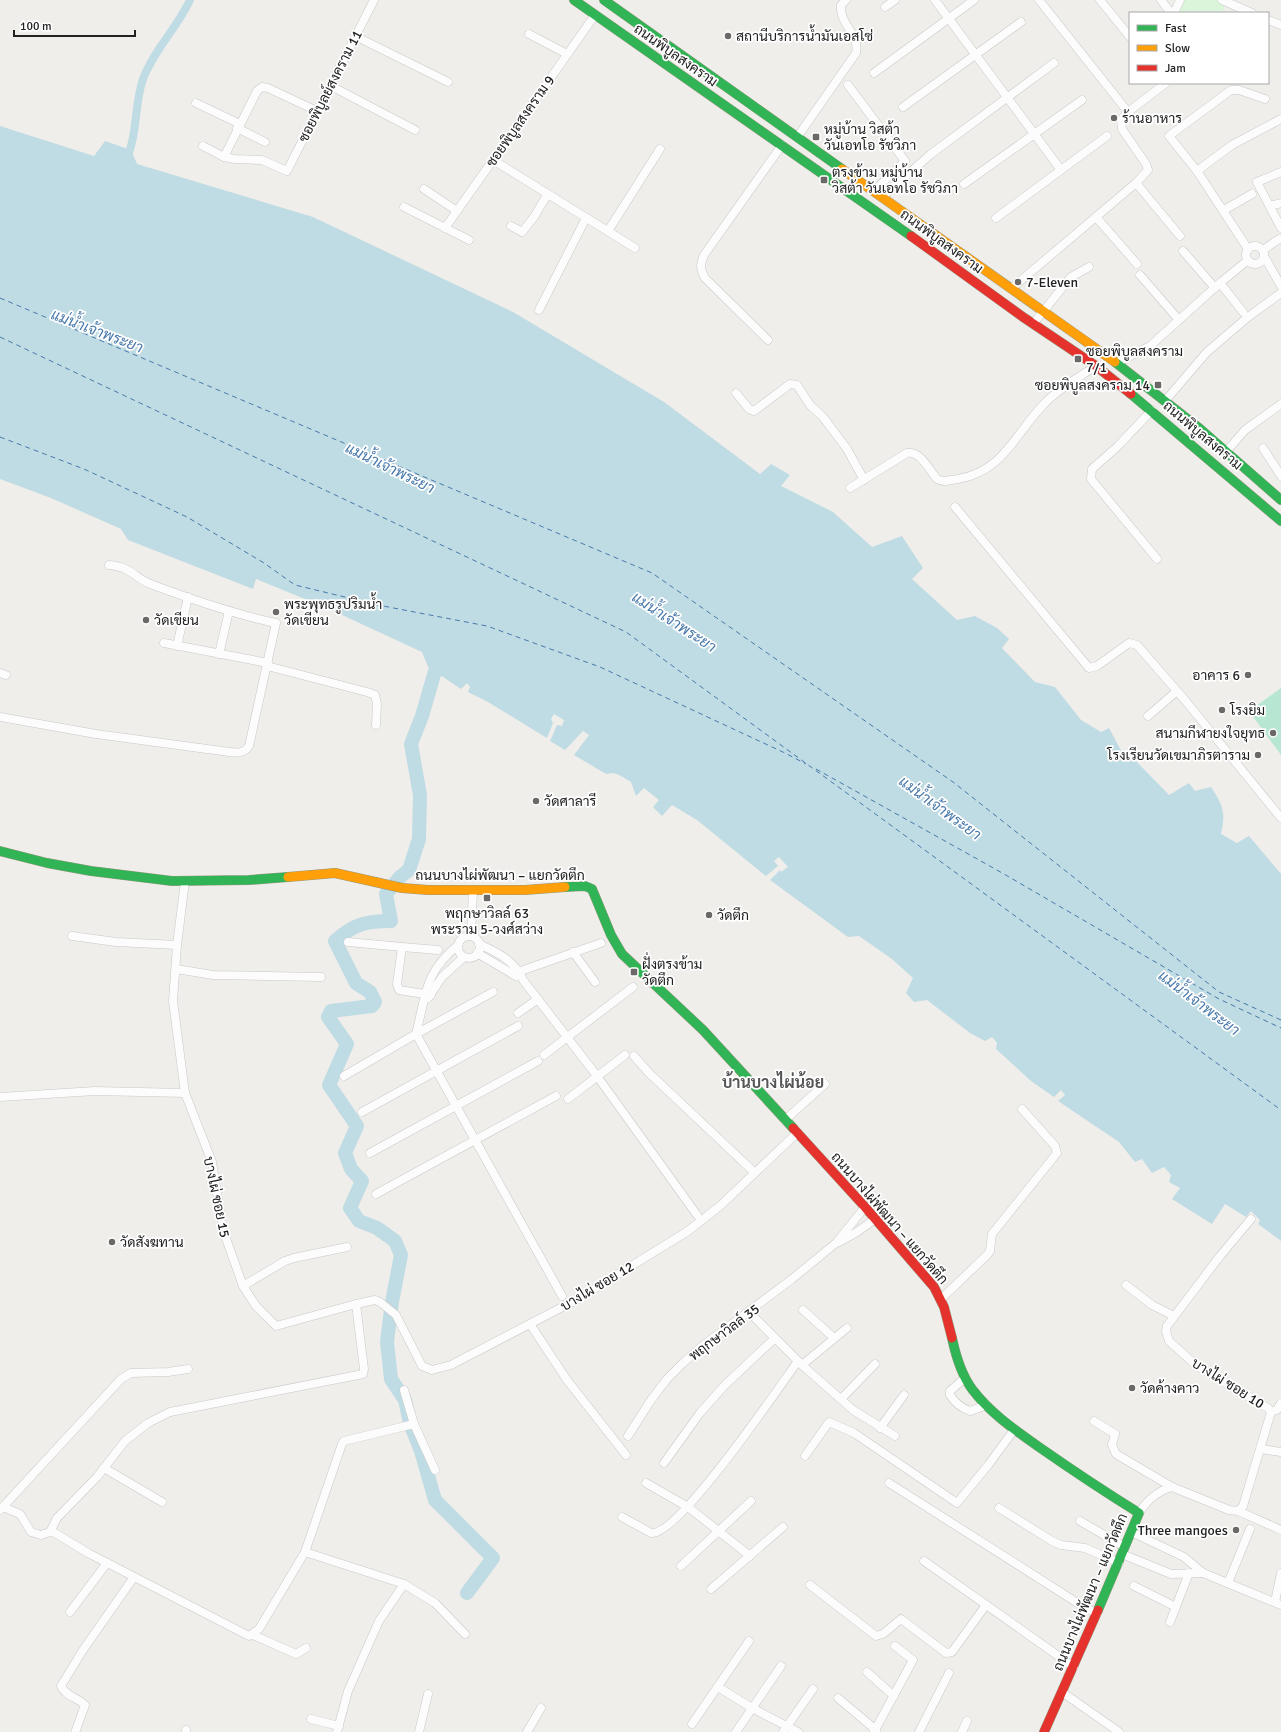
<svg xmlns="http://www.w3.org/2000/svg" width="1281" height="1732" font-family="Signika,Sarabun,sans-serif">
<rect width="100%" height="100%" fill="#f0eeeb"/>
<path fill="#daf5da" d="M1182 0H1224L1227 1 1222 13H1176Z"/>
<path fill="#b7e6d2" d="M1281 688V755L1249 711Z"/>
<path fill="#bfdbe3" d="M0 126 94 156 105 141 131 150 137 164 313 217 513 312 664 402 760 474 771 464 790 475 781 486 833 512 872 547 902 536 923 568 912 579 957 620 975 616 997 628 1009 639 1002 648 1035 682 1055 687 1081 720 1101 732 1109 728 1124 756 1133 758 1169 795 1189 783 1195 791 1211 787C1223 805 1226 813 1221 834L1237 843 1249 836 1281 874V1241L1258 1224 1260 1220 1251 1211 1246 1217 1225 1204 1212 1224 1172 1199 1180 1188 1169 1182 1171 1175 1164 1167 1152 1173 1142 1159 1135 1162 1119 1142 1058 1101 1065 1095 1061 1090 1054 1097 1031 1081 996 1049 997 1043 992 1037 985 1041 970 1033 927 1000 914 1002 906 993 913 978 892 959 859 936 848 937 770 880 780 870 781 872 788 867 779 857 774 861 778 866 766 876 697 820 672 805 662 816 653 807 659 800 644 788 636 796 631 782 621 776 614 773 606 774 574 755 589 735 583 731 565 750 550 741 557 725 562 726 564 720 554 714 551 719 553 723 547 738 488 702 468 692 470 687 467 683 461 689 428 667 422 652 327 608 256 579 253 589 128 540 121 529 51 498 0 479Z"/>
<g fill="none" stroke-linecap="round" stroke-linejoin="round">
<path stroke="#bfdbe3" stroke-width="8" d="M126 160C138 134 134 105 143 79 154 50 177 28 190 0"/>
<path stroke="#bfdbe3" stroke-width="14" d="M444 654 435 671 422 716 411 744 420 795 419 839 409 870 400 877 386 894 391 921C366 921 354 924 335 941L356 983 370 992 375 1002 372 1006 331 1011 328 1017 347 1044 329 1085 357 1126 345 1153 351 1169 362 1181 350 1208 359 1221 377 1228 395 1241 401 1255 392 1302 387 1342 391 1379 405 1400 410 1423 421 1451 435 1500 493 1558 467 1593"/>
<g stroke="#4a7aab" stroke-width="1" stroke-dasharray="5 4" stroke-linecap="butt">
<path d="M0 298 652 573 953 782 1219 992 1281 1020"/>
<path d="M0 337 626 632 1281 1110"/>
<path d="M0 437 84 469 187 517 264 563 295 585 378 605 487 626 600 667 785 753 806 764"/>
<path d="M816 769 1004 874 1219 999 1281 1028"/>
</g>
<g stroke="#c9c8c7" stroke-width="9">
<g id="street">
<path d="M935 0 1061 170"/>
<path d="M1039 0 1128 112"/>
<path d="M1100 0 1130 37"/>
<path d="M1161 0 1171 13"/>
<path d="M1222 0 1252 13"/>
<path d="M885 7 895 0"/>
<path d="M1174 13 1180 0"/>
<path d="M1268 20 1281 25"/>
<path d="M529 34 567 54"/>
<path d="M355 36 448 82"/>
<path d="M874 73 974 0"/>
<path d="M848 85 905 161 874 191"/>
<path d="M331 86 415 130"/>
<path d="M196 103 240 124"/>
<path d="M903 107 1021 22"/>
<path d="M237 128 265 142"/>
<path d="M798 136 856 53C860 34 839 24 841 5L846 0"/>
<path d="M203 146 224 157 235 159 262 160 287 171 374 0"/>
<path d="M224 157 257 91 262 87 268 88 317 111"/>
<path d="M493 160 635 248"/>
<path d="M1197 171 1232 145 1281 119"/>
<path d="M1281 172 1257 182 1281 228"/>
<path d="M1136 183 1180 236"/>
<path d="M964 184 1082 100"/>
<path d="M424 189 457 211"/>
<path d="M882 197 931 154 1054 63"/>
<path d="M1270 206 1281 203"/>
<path d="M404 207 469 240"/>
<path d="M1224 210 1252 194"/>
<path d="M1096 217 1137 264"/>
<path d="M996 218 1107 136"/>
<path d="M511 226 522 232 534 217 547 195"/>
<path d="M445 228 595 15"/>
<path d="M608 231 660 149"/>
<circle cx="1255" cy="255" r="9"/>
<path d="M1248 249 1197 171 1169 136 1231 90H1239L1265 99"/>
<path d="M1263 250 1279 239"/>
<path d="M1183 251 1215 288"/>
<path d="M1264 256 1281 286"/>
<path d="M1140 275 1179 320"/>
<path d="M1220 283 1243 312"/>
<path d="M1012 288 1136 183 1148 170 1146 164 1122 129 1121 120 1128 112 1166 83"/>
<path d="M539 310 586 218"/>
<path d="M1033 324 1071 277 1089 267"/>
<path d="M768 340 705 278C700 269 700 265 704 255L782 145"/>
<path d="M1117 363 1150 346 1220 283 1248 260"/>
<path d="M736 393 749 409 754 411 790 384 797 385 810 405 823 417 847 449 864 480"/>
<path d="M1165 401 1207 352 1248 317 1281 293"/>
<path d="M1152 410 1117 447 1092 469 1091 479 1157 559"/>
<path d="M1263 448 1281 476"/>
<path d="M1226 452 1245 430 1281 404"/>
<path d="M850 488 907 453C921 451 929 470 937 479 943 483 950 480 958 479 1005 471 1016 431 1046 402 1060 388 1079 377 1096 366"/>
<path d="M955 507 1089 668 1097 666 1129 643 1137 645 1184 699 1281 818"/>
<path d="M164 643 268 663"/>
<path d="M177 646 188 597"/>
<path d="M219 654 229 611"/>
<path d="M267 666 367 692 375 695 377 704 376 725"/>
<path d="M0 673 6 675"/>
<path d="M1148 716 1177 691"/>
<path d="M0 717 96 734 222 751C232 752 243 756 249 746L276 623C234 614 193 600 153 585 133 578 133 567 109 565"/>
<path d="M185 881 177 945 173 1001 185 1093 212 1162 223 1230 243 1286 256 1306 276 1326 356 1304 375 1300 380 1302 396 1315 422 1366 432 1370 451 1365 576 1300 688 1231 721 1205 797 1133"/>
<path d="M72 936 116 942 177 945"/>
<path d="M471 936 473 890"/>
<circle cx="469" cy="947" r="11"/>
<path d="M348 942 402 947 397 984 399 990 431 995"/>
<path d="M479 944C498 953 514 960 523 980L597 1076 697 1215"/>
<path d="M402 947 438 950"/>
<path d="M573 952 595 982"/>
<path d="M477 953 516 976"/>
<path d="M176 969 213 975 321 977"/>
<path d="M512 974 601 943"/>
<path d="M493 992 416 1034 562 1296"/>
<path d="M428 998 442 977 464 957"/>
<path d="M518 1013 538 999"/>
<path d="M544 1055 633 987"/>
<path d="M634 1056 649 1073 755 1173"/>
<path d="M344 1076 416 1034C426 995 424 973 458 945"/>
<path d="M0 1097 95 1091 185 1093"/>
<path d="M568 1099 625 1055"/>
<path d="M362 1112 518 1026"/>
<path d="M785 1120 825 1084"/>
<path d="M370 1153 538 1061"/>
<path d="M376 1194 556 1096"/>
<path d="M839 1242 857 1232 875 1219"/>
<path d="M1126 1285 1152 1305 1174 1316"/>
<path d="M243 1286 285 1261 294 1258 347 1247"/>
<path d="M941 1299 987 1255 990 1251 992 1234 1057 1153 1055 1146 1022 1109"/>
<path d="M803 1310 834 1338"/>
<path d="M749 1312 802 1365 853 1410 895 1436"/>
<path d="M530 1324 567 1380 626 1455"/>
<path d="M802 1365 847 1328"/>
<path d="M965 1378 950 1391V1395C955 1403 961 1408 970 1411L987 1405"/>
<path d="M404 1390 414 1424"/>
<path d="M841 1399 875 1364"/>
<path d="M1271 1412 1277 1410 1281 1403"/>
<path d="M1094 1421 1115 1434 1112 1445 1116 1454 1172 1487"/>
<path d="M880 1428 904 1395"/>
<path d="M628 1436 651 1400 667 1379 682 1364 701 1347 792 1279 836 1243 865 1207"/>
<path d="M1261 1449 1281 1452"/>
<path d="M805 1456 829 1422 854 1433 957 1503 989 1464 1014 1430"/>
<path d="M664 1463 700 1413 724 1386 775 1338"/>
<path d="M104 1468 162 1502"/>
<path d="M646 1483 688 1507 750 1556"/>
<path d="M889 1483 1076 1602 1097 1614"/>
<path d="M3 1507 20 1514 31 1532 41 1535 50 1532 55 1533 88 1553 249 1636 259 1629 305 1552 342 1444 344 1441 414 1424 435 1470"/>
<path d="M999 1508 1052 1541 1061 1545 1085 1548 1119 1563"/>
<path d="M0 1510 121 1379 131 1373 168 1372 188 1369"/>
<path d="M1238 1511 1243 1506 1271 1412 1268 1408 1197 1366 1169 1341 1166 1331 1167 1326 1220 1256 1251 1219"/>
<path d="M1139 1513C1147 1500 1158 1491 1172 1487L1229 1510 1238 1511 1281 1530"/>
<path d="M622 1517 651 1533C678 1537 779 1387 798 1361"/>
<path d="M1080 1521 1125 1547"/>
<path d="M50 1532 57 1518 97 1477 125 1441 148 1423 170 1412 363 1374 364 1369 356 1304"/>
<path d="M305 1552 404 1584 379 1621 348 1691 337 1732"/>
<path d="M1122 1554 1171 1574 1203 1573 1184 1557 1131 1532"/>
<path d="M924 1561 1074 1667"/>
<path d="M681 1566 751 1501"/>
<path d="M1203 1573 1281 1605"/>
<path d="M1228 1583 1250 1529"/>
<path d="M404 1584 435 1603 465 1634"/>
<path d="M810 1585 876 1636 883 1634 901 1619 946 1653 952 1652 986 1605"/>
<path d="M1134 1586 1176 1607"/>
<path d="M711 1589 783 1527"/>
<path d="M1275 1602 1281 1573"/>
<path d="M70 1612 107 1563"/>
<path d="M1170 1622 1189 1573"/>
<path d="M253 1635 296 1654 306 1648"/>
<path d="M867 1672 894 1696"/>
<path d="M718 1687 752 1708 798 1732"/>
<path d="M1062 1692 1119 1732"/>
<path d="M838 1698 876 1730"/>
<path d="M311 1719 339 1726"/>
<path d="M692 1724 749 1641"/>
<path d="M76 1730 85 1705C78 1698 65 1696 61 1686L83 1650 134 1577"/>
<path d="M186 1732V1730"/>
<path d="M419 1732 428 1694"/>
<path d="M527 1732 541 1708"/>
<path d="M736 1732 781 1666"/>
<path d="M783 1732 813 1689"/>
<path d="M874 1732 913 1660 895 1646"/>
<path d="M919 1732 949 1673"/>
<path d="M962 1732 967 1721"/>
</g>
</g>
<g stroke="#999a82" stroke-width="10">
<g id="fast">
<path d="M574 0 911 236"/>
<path d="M604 0 842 169"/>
<path d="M1115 362 1199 428 1281 500"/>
<path d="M1131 394 1281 521"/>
<path d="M0 851 47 863 91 871 172 881 249 880 288 877"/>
<path d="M565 887 585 886 592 889 611 935 622 954 703 1030 793 1128"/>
<path d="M952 1338C956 1357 961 1374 972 1389 990 1413 1015 1430 1039 1447 1072 1470 1105 1492 1139 1513L1098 1610"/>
</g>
</g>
<g stroke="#999a82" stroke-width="10">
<g id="slow">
<path d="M842 169 1115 362"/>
<path d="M288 877 335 873 402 888 428 890H525L565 887"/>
</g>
</g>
<g stroke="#999a82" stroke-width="10">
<g id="jam">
<path d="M911 236 1023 317 1096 366 1131 394"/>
<path d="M793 1128 865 1207 934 1287 944 1307 952 1338"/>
<path d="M1044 1732 1098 1610"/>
</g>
</g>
<use href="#street" stroke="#fdfcfc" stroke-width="8"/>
<use href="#fast" stroke="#30b455" stroke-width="9"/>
<use href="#slow" stroke="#ff9f0a" stroke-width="9"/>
<use href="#jam" stroke="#e5322d" stroke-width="9"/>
</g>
<g fill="#6a6968" stroke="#fff" stroke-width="1.5">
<circle cx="728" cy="36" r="4"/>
<circle cx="1114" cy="118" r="4"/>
<rect x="812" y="133" width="8" height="8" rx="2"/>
<rect x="820" y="176" width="8" height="8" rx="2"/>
<circle cx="1018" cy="282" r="4"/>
<rect x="1074" y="355" width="8" height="8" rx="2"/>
<rect x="1154" y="381" width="8" height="8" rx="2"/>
<circle cx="276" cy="612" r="4"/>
<circle cx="146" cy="620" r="4"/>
<circle cx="1248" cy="675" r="4"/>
<circle cx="1222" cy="710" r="4"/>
<circle cx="1273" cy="733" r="4"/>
<circle cx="1258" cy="755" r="4"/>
<circle cx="536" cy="801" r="4"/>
<rect x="483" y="894" width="8" height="8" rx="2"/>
<circle cx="709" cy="915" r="4"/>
<rect x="630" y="968" width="8" height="8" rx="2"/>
<circle cx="112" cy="1242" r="4"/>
<circle cx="1132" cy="1388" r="4"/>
<circle cx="1236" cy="1530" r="4"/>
</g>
<g text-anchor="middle" stroke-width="3.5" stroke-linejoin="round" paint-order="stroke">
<g font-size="14" fill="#222" stroke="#fff" text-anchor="start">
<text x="736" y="41">สถานีบริการน้ำมันเอสโซ่</text>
<text x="1122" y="123">ร้านอาหาร</text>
<text x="824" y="134">หมู่บ้าน วิสต้า<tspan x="824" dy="16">วันเอทโอ รัชวิภา</tspan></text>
<text x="832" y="177">ตรงข้าม หมู่บ้าน<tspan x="832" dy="16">วิสต้า วันเอทโอ รัชวิภา</tspan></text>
<text x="1026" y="287">7-Eleven</text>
<text x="1086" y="356">ซอยพิบูลสงคราม<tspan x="1086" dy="16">7/1</tspan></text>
<text x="1150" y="390" text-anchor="end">ซอยพิบูลสงคราม 14</text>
<text x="284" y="609">พระพุทธรูปริมน้ำ<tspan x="284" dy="16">วัดเขียน</tspan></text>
<text x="154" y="625">วัดเขียน</text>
<text x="1240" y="680" text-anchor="end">อาคาร 6</text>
<text x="1230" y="715">โรงยิม</text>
<text x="1265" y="738" text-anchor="end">สนามกีฬายงใจยุทธ</text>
<text x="1250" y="760" text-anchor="end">โรงเรียนวัดเขมาภิรตาราม</text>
<text x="544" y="806">วัดศาลารี</text>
<text x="487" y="918" text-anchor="middle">พฤกษาวิลล์ 63<tspan x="487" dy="16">พระราม 5-วงศ์สว่าง</tspan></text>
<text x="717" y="920">วัดตึก</text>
<text x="642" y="969">ฝั่งตรงข้าม<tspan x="642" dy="16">วัดตึก</tspan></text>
<text x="120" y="1247">วัดสังฆทาน</text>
<text x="1140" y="1393">วัดค้างคาว</text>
<text x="1228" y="1535" text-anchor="end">Three mangoes</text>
</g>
<g font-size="14" fill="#222" stroke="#fff">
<text transform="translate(676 55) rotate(35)" y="5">ถนนพิบูลสงคราม</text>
<text transform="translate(330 86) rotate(-63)" y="5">ซอยพิบูลย์สงคราม 11</text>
<text transform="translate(520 121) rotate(-55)" y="5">ซอยพิบูลสงคราม 9</text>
<text transform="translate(942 241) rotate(36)" y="5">ถนนพิบูลสงคราม</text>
<text transform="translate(1203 435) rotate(40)" y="5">ถนนพิบูลสงคราม</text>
<text x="500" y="880">ถนนบางไผ่พัฒนา – แยกวัดตึก</text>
<text transform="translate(217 1197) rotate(78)" y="5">บางไผ่ ซอย 15</text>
<text transform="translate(890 1218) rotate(49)" y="5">ถนนบางไผ่พัฒนา – แยกวัดตึก</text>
<text transform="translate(597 1286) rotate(-31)" y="5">บางไผ่ ซอย 12</text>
<text transform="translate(724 1332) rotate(-37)" y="5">พฤกษาวิลล์ 35</text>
<text transform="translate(1228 1383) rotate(32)" y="5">บางไผ่ ซอย 10</text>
<text transform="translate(1090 1592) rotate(-67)" y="5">ถนนบางไผ่พัฒนา – แยกวัดตึก</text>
</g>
<g font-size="15" font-style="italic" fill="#4a7aab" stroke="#fff">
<text transform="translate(97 331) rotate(21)" y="5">แม่น้ำเจ้าพระยา</text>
<text transform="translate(390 468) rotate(26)" y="5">แม่น้ำเจ้าพระยา</text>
<text transform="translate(674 622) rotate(33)" y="5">แม่น้ำเจ้าพระยา</text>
<text transform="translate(940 808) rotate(36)" y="5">แม่น้ำเจ้าพระยา</text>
<text transform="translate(1199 1003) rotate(37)" y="5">แม่น้ำเจ้าพระยา</text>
</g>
<g font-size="16" font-weight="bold" fill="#555" stroke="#fff">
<text x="773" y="1088">บ้านบางไผ่น้อย</text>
</g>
</g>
<rect x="1129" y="12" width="140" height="72" fill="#ffffff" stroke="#a7a7a7"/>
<rect x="1137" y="25" width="20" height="6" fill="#30b455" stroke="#a7a7a7"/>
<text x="1165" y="32" font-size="12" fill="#222222">Fast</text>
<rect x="1137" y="45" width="20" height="6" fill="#ff9f0a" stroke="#a7a7a7"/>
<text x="1165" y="52" font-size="12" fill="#222222">Slow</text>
<rect x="1137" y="65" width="20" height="6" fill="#e5322d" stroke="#a7a7a7"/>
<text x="1165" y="72" font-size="12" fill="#222222">Jam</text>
<path d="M14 30v6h121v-6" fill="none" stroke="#222222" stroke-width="2"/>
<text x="20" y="30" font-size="12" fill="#222222" stroke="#ffffff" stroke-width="3" paint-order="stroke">100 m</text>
</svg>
